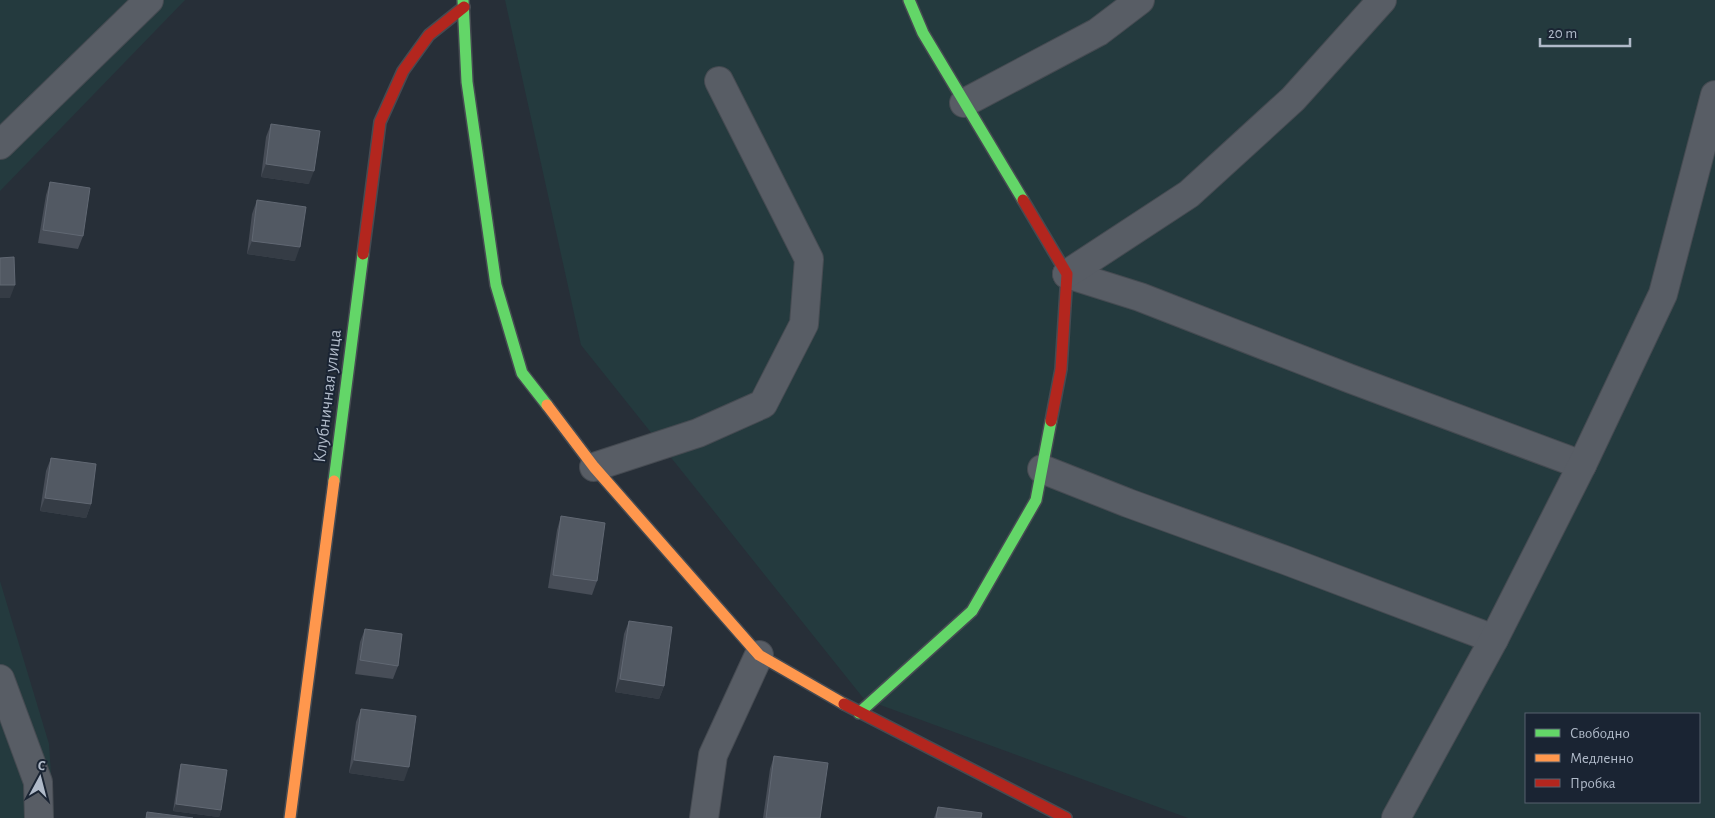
<svg xmlns="http://www.w3.org/2000/svg" width="1715" height="818" font-family="'Alegreya Sans',sans-serif">
<rect width="100%" height="100%" fill="#272f38"/>
<g fill="#243a3e" fill-rule="evenodd">
<path d="M0 0H185L0 191Z"/>
<path d="M505 0H1715V818H1188L864 699 581 345ZM1526 714H1699V802H1526Z"/>
<path d="M0 581 49 744 54 818H0Z"/>
</g>
<g fill="none" stroke-linecap="round" stroke-linejoin="round">
<g stroke="#464b52" stroke-width="30">
<g id="street">
<path d="M964 103 1098 32 1140 0"/>
<path d="M0 145 149 0"/>
<path d="M1067 274 1140 297 1351 379 1582 465"/>
<path d="M1067 274 1189 194 1293 99 1382 0"/>
<path d="M594 467 698 433 763 404 804 324 809 259 719 81"/>
<path d="M1042 469 1128 503 1285 560 1494 639"/>
<path d="M0 679 38 782 39 818"/>
<path d="M704 818 713 755 759 655"/>
<path d="M1396 818 1494 639 1582 465 1663 294 1715 95"/>
</g>
</g>
<g stroke="#464b52" stroke-width="14">
<g id="fast">
<path d="M463 0 467 82 496 285 522 373 547 405"/>
<path d="M909 0 923 33 1023 200"/>
<path d="M334 481 363 254"/>
<path d="M859 713 972 611 1036 500 1051 421"/>
</g>
</g>
<g stroke="#464b52" stroke-width="14">
<g id="slow">
<path d="M547 405 594 467 759 655 844 704"/>
<path d="M290 818 334 481"/>
</g>
</g>
<g stroke="#464b52" stroke-width="14">
<g id="jam">
<path d="M1023 200 1067 274 1061 369 1051 421"/>
<path d="M363 254 380 122 403 71 429 35 464 7"/>
<path d="M844 704 1066 818"/>
</g>
</g>
<use href="#street" stroke="#585d65" stroke-width="28"/>
<use href="#fast" stroke="#63d668" stroke-width="11"/>
<use href="#slow" stroke="#ff974d" stroke-width="11"/>
<use href="#jam" stroke="#b3261e" stroke-width="11"/>
</g>
<g fill="#474d57">
<path d="M271 124 309 184 261 177 266 137Z"/>
<path d="M50 182 83 236 78 249 38 243 46 195Z"/>
<path d="M257 200 295 261 247 254 252 214Z"/>
<path d="M51 458 91 504 86 518 40 511 46 471Z"/>
<path d="M561 516 597 581 592 595 548 588 557 530Z"/>
<path d="M629 621 664 686 659 699 615 692 624 634Z"/>
<path d="M365 629 398 666 393 679 355 674 360 642Z"/>
<path d="M361 709 404 781 349 773 356 722Z"/>
<path d="M774 756 820 818H763L770 769Z"/>
<path d="M181 764 221 810 219 817 173 811 179 771Z"/>
<path d="M938 807 981 818H934Z"/>
</g>
<g fill="#353c45">
<path d="M266 164 314 171 309 184 261 177Z"/>
<path d="M252 241 300 247 295 261 247 254Z"/>
<path d="M0 285H15L10 298H0Z"/>
<path d="M45 498 91 504 86 518 40 511Z"/>
<path d="M620 679 664 686 659 699 615 692Z"/>
<path d="M354 760 409 767 404 781 349 773Z"/>
<path d="M176 804 221 810 219 817 173 811Z"/>
</g>
<g fill="#525963" stroke="#616873">
<path d="M271 124 320 131 314 171 266 164Z"/>
<path d="M50 182 90 188 83 236 43 230Z"/>
<path d="M257 200 306 207 300 247 252 241Z"/>
<path d="M14 257 15 285H0V258Z"/>
<path d="M51 458 96 464 91 504 45 498Z"/>
<path d="M561 516 605 523 597 581 553 575Z"/>
<path d="M629 621 672 627 664 686 620 679Z"/>
<path d="M365 629 402 634 398 666 360 660Z"/>
<path d="M361 709 416 716 409 767 354 760Z"/>
<path d="M774 756 828 763 820 818H766Z"/>
<path d="M181 764 227 770 221 810 176 804Z"/>
<path d="M938 807 982 813 981 818H936Z"/>
<path d="M147 812 193 818H146Z"/>
</g>
<g text-anchor="middle" stroke-width="4" stroke-linejoin="round" paint-order="stroke">
<g font-size="18" fill="#b0bac9" stroke="#1a2433">
<text transform="translate(327 396) rotate(-83)" y="6">Клубничная улица</text>
</g>
</g>
<rect x="1525" y="713" width="175" height="90" fill="#1a2433" stroke="#56606f"/>
<rect x="1535" y="729" width="25" height="8" fill="#63d668" stroke="#56606f"/>
<text x="1570" y="738" font-size="15" fill="#b0bac9">Свободно</text>
<rect x="1535" y="754" width="25" height="8" fill="#ff974d" stroke="#56606f"/>
<text x="1570" y="763" font-size="15" fill="#b0bac9">Медленно</text>
<rect x="1535" y="779" width="25" height="8" fill="#b3261e" stroke="#56606f"/>
<text x="1570" y="788" font-size="15" fill="#b0bac9">Пробка</text>
<g transform="translate(40 778) rotate(7)" stroke="#1a2433" stroke-width="4" paint-order="stroke">
<path d="M0-4L9 19L0 12L-9 19Z" fill="#b0bac9"/>
<text y="-8" font-size="14" font-weight="bold" text-anchor="middle" fill="#b0bac9">С</text>
</g>
<path d="M1540 38v8h90v-8" fill="none" stroke="#b0bac9" stroke-width="2.5"/>
<text x="1548" y="38" font-size="15" fill="#b0bac9" stroke="#1a2433" stroke-width="4" paint-order="stroke">20 m</text>
</svg>
